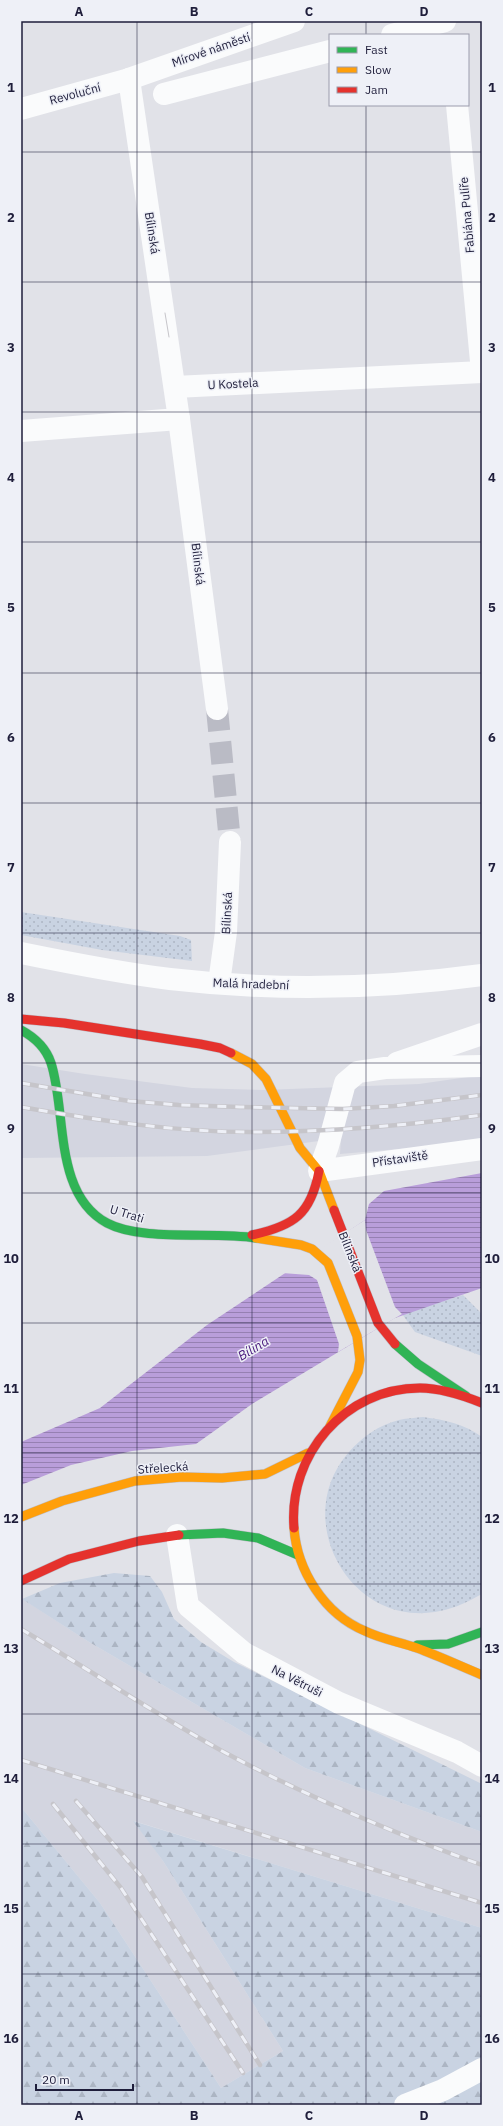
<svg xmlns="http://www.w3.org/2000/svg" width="503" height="2126" font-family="'IBM Plex Sans',sans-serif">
<defs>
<pattern id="grass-dots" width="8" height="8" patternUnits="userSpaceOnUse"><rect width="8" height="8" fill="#c9d3e2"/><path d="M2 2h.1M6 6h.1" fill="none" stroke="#acb5c3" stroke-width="1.8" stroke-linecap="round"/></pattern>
<pattern id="forest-firs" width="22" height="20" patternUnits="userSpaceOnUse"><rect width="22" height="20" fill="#c9d3e2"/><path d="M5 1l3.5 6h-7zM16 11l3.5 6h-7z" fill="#acb5c3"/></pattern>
<pattern id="water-rules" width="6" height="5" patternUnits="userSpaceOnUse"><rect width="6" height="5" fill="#b99eda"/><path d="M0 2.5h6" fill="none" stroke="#9680b2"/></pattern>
</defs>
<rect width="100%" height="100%" fill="#e1e2e8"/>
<g fill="#d3d5e0">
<path d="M21 1064 85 1074 192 1088 264 1090 419 1084 482 1075V1142L340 1154 341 1138 207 1156 21 1158Z"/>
<path d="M21 1598 89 1642 305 1768 482 1832V1928L134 1821 163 1861 283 2051 221 2088 100 1903 21 1807Z"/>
</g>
<g fill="url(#grass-dots)">
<path d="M21 912 180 936 191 940 192 961 102 950 21 935Z"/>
<path d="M463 1295 482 1314V1356L415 1332 402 1314Z"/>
<path d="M423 1417C446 1420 464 1424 482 1437V1594C469 1601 456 1608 440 1611 351 1630 289 1519 349 1452 362 1437 379 1425 399 1420 407 1418 416 1418 423 1417Z"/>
</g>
<g fill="url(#forest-firs)">
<path d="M114 1573 150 1576 162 1592 174 1619 201 1642 234 1662 482 1784V1832L305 1768 89 1642 22 1599 60 1583Z"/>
<path d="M21 1807 100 1903 221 2088 283 2051 163 1861 133 1821 482 1928V2105H21Z"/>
</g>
<path fill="url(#water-rules)" d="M482 1173V1288L395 1318 252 1404 196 1444 132 1451 71 1465 21 1485V1442L100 1408 207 1325 365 1220 369 1204 384 1191Z"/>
<path fill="#e1e2e8" d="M365 1220 366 1230 395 1307 402 1314 338 1352 339 1344 317 1280 309 1275 282 1273Z"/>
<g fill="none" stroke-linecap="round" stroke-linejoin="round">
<path stroke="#babbc5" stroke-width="22" stroke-dasharray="22 11" stroke-linecap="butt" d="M217 709 230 842"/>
<g stroke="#bdbdc7" stroke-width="10">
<g id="fast">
<path d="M21 1030C34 1037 46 1048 51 1063 67 1112 53 1194 107 1223 142 1242 215 1231 256 1238"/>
<path d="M395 1344 418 1364 466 1396"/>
<path d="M179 1535 223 1533 258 1538 298 1555"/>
<path d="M417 1645 448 1644 482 1632"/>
</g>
</g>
<g stroke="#bdbdc7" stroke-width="10">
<g id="slow">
<path d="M231 1053 252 1064 266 1079 300 1148 319 1171 334 1210"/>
<path d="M256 1238 301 1245 312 1249 328 1263 357 1336 360 1360 358 1372 330 1426"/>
<path d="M21 1517 62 1501 135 1481 182 1477 222 1478 265 1474 308 1453"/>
<path d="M294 1528C297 1570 324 1614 365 1631 381 1639 400 1642 417 1648 439 1656 460 1666 482 1675"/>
</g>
</g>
<g stroke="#bdbdc7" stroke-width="10">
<g id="jam">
<path d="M21 1019 64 1023 200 1044 220 1048 231 1053"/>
<path d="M334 1210 378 1323 395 1344"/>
<path d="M252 1235C294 1226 311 1214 319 1171"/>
<path d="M294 1528C288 1455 345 1388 420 1388 441 1388 462 1395 482 1403"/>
<path d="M21 1581 69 1559 139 1541 179 1535"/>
</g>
</g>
<g stroke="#fafbfc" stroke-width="22">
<path d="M392 35 445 21"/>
<path d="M164 94 330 51"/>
<path d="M457 105 482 372"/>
<path d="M21 109 129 79 294 21"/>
<path d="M175 387 482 372"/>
<path d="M179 419 217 709"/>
<path d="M21 431 179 419 129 79"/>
<path d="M21 953C70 963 120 973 170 979 273 991 380 989 482 975"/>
<path d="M219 983 226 932 230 842"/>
<path d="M397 1063 482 1034"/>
<path d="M482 1066 385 1068 358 1072 345 1083 328 1146 319 1171 482 1149"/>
<path d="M177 1535 188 1606 244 1653 339 1703 457 1752 482 1766"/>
<path d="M405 2105 443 2090 482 2069"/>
</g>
<use href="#fast" stroke="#30b455" stroke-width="9"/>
<use href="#slow" stroke="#ff9f0a" stroke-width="9"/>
<use href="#jam" stroke="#e5322d" stroke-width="9"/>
<path stroke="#c6c5ca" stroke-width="1" d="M165 313 169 337"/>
<g stroke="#c6c5ca" stroke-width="4.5">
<g id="rail">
<path d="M21 1083 129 1101 179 1105 240 1107 343 1109 394 1106 482 1095"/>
<path d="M21 1107C96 1120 174 1132 250 1132 328 1132 405 1126 482 1115"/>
<path d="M21 1629C88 1669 154 1713 222 1751 306 1796 393 1833 482 1865"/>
<path d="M21 1760 482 1903"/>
<path d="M76 1801 142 1877 260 2065"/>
<path d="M53 1804 121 1888 243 2073"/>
</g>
</g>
<use href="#rail" stroke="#eef0f7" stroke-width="3" stroke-dasharray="9" stroke-linecap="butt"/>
</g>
<path fill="none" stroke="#1f1e3b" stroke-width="1" stroke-opacity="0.55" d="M137 21V2105M252 21V2105M366 21V35M366 105V2105M21 152H482M21 282H482M21 412H482M21 542H482M21 673H482M21 803H482M21 933H482M21 1063H482M21 1193H482M21 1323H482M21 1453H482M21 1584H482M21 1714H482M21 1844H482M21 1974H482"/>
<g text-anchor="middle" stroke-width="3" stroke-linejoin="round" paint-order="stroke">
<g font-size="12" fill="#1f1e3b" stroke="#eef0f7">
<text transform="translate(211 50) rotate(-19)" y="4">Mírové náměstí</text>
<text transform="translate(75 94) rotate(-15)" y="4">Revoluční</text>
<text transform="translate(467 215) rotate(-95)" y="4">Fabiána Pulíře</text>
<text transform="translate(152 233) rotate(81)" y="4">Bílinská</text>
<text transform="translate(233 384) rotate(-3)" y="4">U Kostela</text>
<text transform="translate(198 564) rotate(83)" y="4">Bílinská</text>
<text transform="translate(227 913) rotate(-87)" y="4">Bílinská</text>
<text transform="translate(251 984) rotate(2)" y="4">Malá hradební</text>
<text transform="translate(400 1159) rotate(-8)" y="4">Přístaviště</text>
<text transform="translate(127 1214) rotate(17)" y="4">U Trati</text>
<text transform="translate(350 1252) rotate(68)" y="4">Bílinská</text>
<text transform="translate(163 1468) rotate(-4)" y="4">Střelecká</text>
<text transform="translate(297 1681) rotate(27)" y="4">Na Větruši</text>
</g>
<g font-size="13" font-style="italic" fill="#45157a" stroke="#eef0f7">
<text transform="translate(253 1348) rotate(-31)" y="5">Bílina</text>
</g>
</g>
<rect width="503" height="2126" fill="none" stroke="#eef0f7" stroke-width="44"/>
<rect x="329" y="34" width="140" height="72" fill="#eef0f7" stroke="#9b9cac"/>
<rect x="337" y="47" width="20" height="6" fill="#30b455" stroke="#9b9cac"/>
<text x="365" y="54" font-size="12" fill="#1f1e3b">Fast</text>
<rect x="337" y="67" width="20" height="6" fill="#ff9f0a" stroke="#9b9cac"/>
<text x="365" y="74" font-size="12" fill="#1f1e3b">Slow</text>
<rect x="337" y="87" width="20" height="6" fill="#e5322d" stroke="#9b9cac"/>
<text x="365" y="94" font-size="12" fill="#1f1e3b">Jam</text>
<path d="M36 2084v6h97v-6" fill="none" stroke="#1f1e3b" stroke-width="2"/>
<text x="42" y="2084" font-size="12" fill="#1f1e3b" stroke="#eef0f7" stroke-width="3" paint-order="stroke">20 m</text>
<rect x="22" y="22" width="459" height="2082" fill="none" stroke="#1f1e3b" stroke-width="1.5"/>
<g font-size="13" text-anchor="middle" font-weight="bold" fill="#1f1e3b">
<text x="79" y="16">A</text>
<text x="194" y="16">B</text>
<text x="309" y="16">C</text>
<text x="424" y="16">D</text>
<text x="11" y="92">1</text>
<text x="492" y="92">1</text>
<text x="11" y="222">2</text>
<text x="492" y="222">2</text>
<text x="11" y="352">3</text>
<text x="492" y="352">3</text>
<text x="11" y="482">4</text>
<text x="492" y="482">4</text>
<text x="11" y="612">5</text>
<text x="492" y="612">5</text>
<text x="11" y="742">6</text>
<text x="492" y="742">6</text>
<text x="11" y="872">7</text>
<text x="492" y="872">7</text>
<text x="11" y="1002">8</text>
<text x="492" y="1002">8</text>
<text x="11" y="1133">9</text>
<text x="492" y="1133">9</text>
<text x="11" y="1263">10</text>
<text x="492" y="1263">10</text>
<text x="11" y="1393">11</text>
<text x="492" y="1393">11</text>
<text x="11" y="1523">12</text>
<text x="492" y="1523">12</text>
<text x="11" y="1653">13</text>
<text x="492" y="1653">13</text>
<text x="11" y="1783">14</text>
<text x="492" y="1783">14</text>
<text x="11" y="1913">15</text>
<text x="492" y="1913">15</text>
<text x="11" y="2043">16</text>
<text x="492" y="2043">16</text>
<text x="79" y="2120">A</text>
<text x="194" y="2120">B</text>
<text x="309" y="2120">C</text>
<text x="424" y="2120">D</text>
</g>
</svg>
